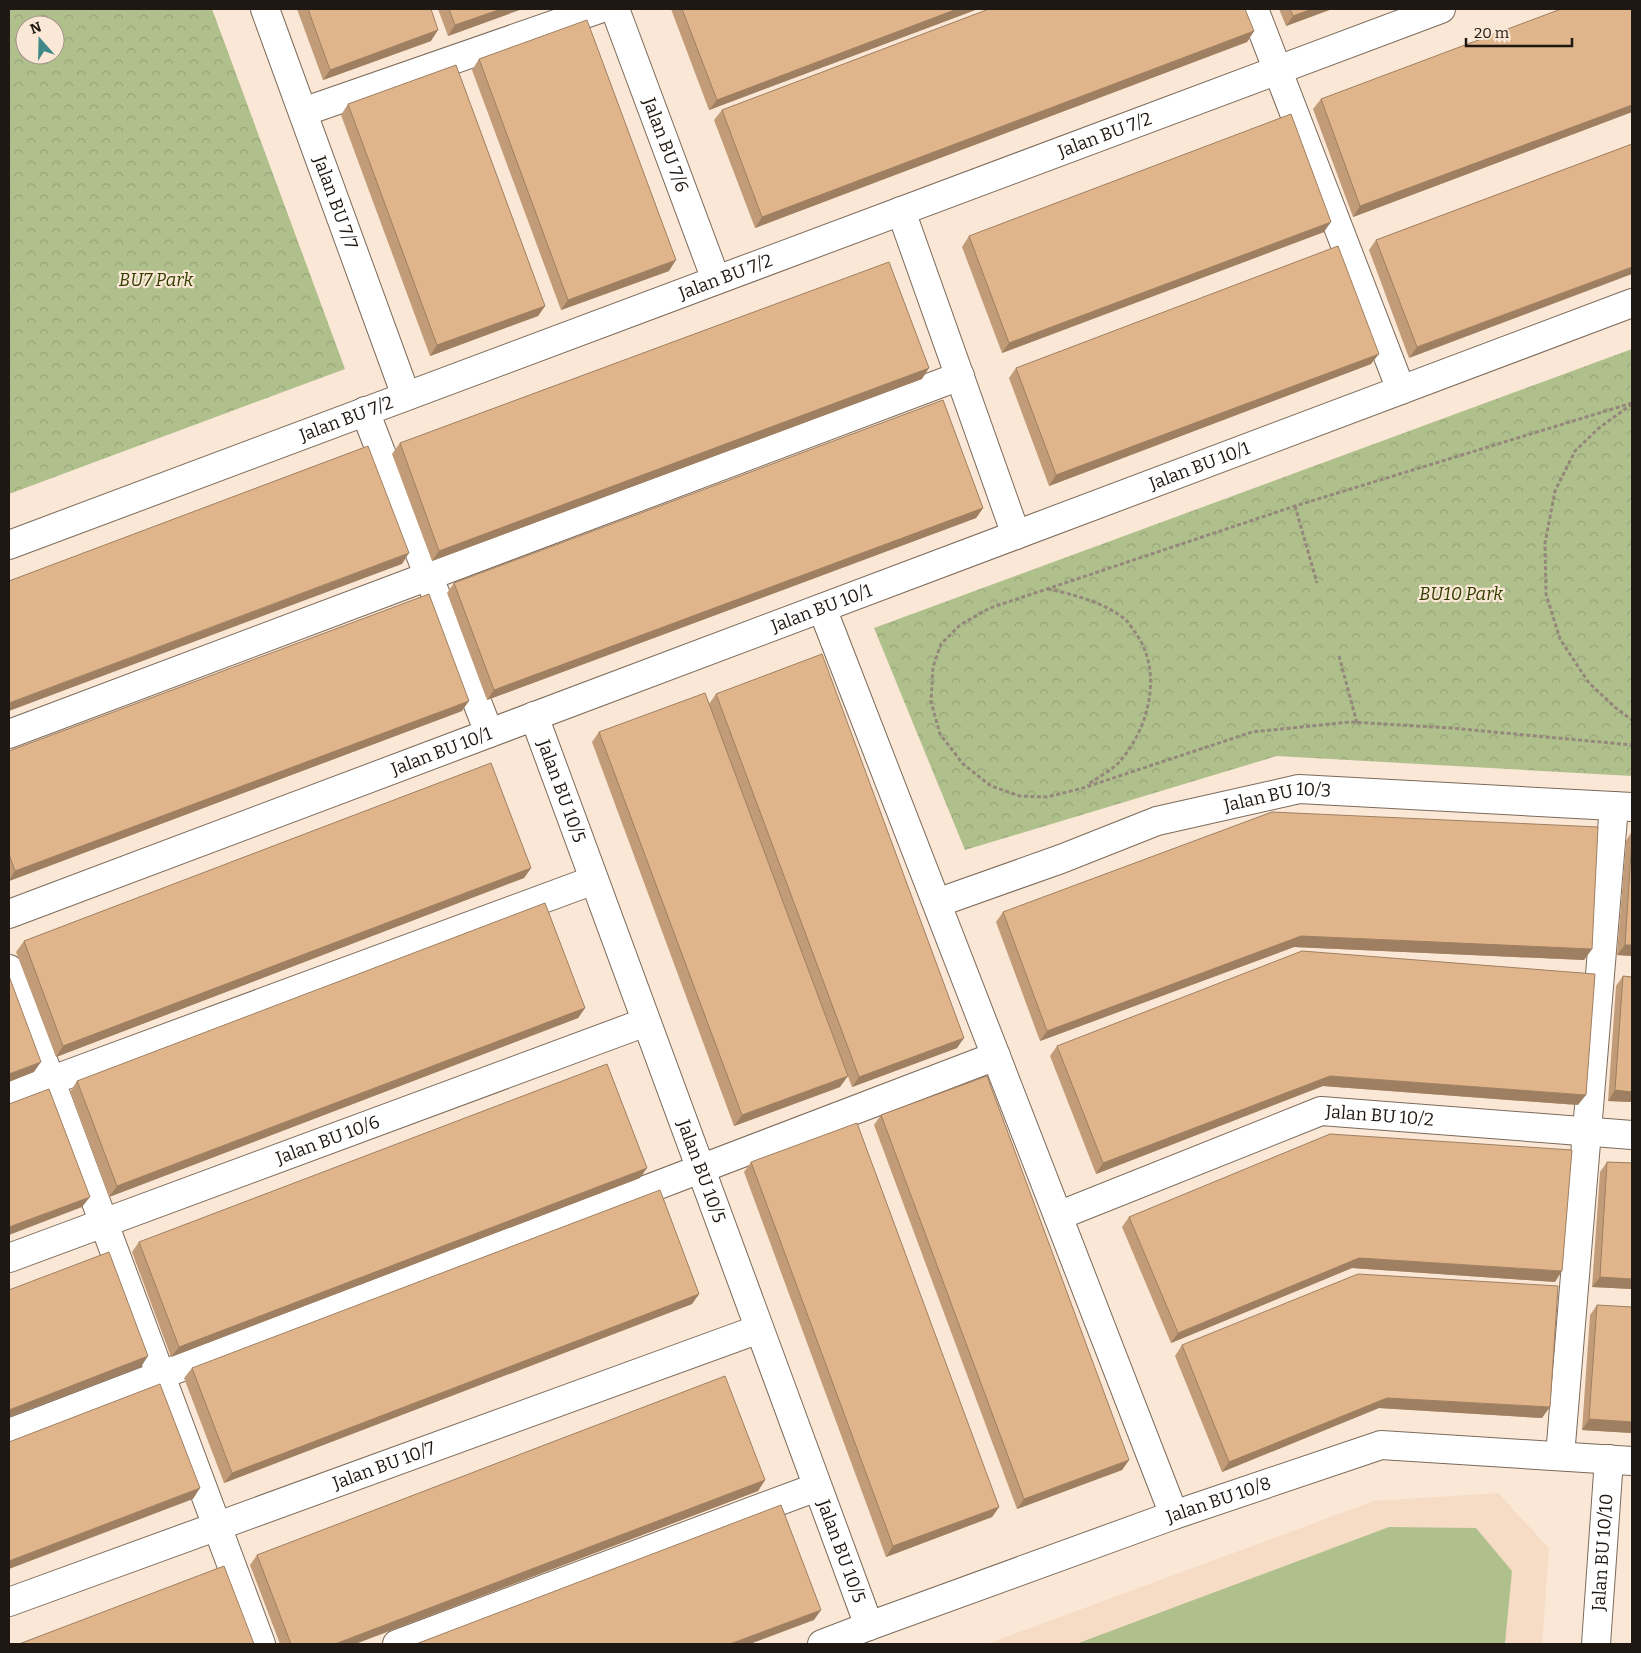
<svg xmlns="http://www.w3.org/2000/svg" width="1641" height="1653" font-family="Bitter,serif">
<defs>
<pattern id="park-crowns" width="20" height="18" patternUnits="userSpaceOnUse" patternTransform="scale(1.25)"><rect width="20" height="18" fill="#b0c08d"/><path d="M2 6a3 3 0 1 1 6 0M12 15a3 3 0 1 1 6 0" fill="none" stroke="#97a479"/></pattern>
</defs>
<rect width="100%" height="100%" fill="#fbe7d5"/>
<path fill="#f6dcc5" d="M1498 1493 1549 1548 1542 1644H987L1374 1501Z"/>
<g fill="url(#park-crowns)" fill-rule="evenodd">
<path d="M9 9H212L345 369 9 494ZM25 25H55V55H25Z"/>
<path d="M1632 349V776L1277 756 965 850 874 628Z"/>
</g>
<path fill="#b0c08d" d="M1389 1527 1476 1528 1512 1571 1505 1644H1076Z"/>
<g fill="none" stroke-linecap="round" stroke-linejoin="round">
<g stroke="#7b6a5a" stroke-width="30">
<g id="minor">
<path id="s1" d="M265 9 406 396"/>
<path id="s2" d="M615 9 716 280"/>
<path d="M1254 9 1401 390"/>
<path d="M303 112 599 9"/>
<path d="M901 211 1016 535"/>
<path d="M365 411 489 733"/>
<path id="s3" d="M9 545 1441 9"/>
<path d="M822 608 1174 1515"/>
<path id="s4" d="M534 716 869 1626"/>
<path d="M9 734 960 376"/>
<path id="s5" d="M937 903 1061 859 1157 821 1299 789 1632 807"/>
<path id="s6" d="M9 914 1632 303"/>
<path d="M9 969 261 1644"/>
<path d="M9 1096 594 880"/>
<path id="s7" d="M1058 1216 1321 1111 1632 1135"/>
<path id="s8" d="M9 1258 646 1022"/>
<path d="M9 1433 996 1056"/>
<path d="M1560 1456 1614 806"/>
<path id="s9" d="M9 1602 759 1329"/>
<path d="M397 1644 817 1487"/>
<path id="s10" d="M822 1644 869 1626 1174 1515 1381 1445 1632 1461"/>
<path id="s11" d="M1596 1644 1609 1459"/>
</g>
</g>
<g stroke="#95877b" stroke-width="3" stroke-dasharray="4 2.5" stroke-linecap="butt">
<path d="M1632 403 1295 506 990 608 960 625 941 644 933 667 931 702 940 734 963 764 991 786 1020 796 1047 797 1083 788 1252 732 1350 722 1451 728 1632 745"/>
<path d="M1632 404 1599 428 1575 451 1555 491 1545 543 1546 594 1560 639 1589 683 1616 708 1632 720"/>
<path d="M1295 506 1317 583"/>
<path d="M1048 589C1072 594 1106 603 1126 620 1129 623 1132 628 1135 632 1163 670 1150 726 1121 760 1113 770 1098 777 1087 785"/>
<path d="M1339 656 1357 723"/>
</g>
<use href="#minor" stroke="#fff" stroke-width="28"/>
</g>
<g fill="#c29c78">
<path d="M297 9H431V41L323 80Z"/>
<path d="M438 9H522L448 36Z"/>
<path d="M671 9H978L709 110Z"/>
<path d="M1279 9H1332L1286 26Z"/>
<path d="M1632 9V112L1353 217 1313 109 1321 99Z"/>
<path d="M1254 31 1247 42 755 228 714 120 722 110Z"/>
<path d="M479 59 669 271 561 310 472 70Z"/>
<path d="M348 104 545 306 538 316 430 356 341 115Z"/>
<path d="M1632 144 1409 358 1369 250 1376 240Z"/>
<path d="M1324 232 1002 353 962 247 969 236Z"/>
<path d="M1371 364 1049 486 1009 378 1016 368Z"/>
<path d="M922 379 432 561 392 454 400 443Z"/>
<path d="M983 508 976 518 487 700 447 593 454 583Z"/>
<path d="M716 694 957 1048 852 1087 709 704Z"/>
<path d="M462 711 9 881V751Z"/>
<path d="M599 732 840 1087 734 1126 592 742Z"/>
<path d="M1632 831V956L1617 955 1626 841Z"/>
<path d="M531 868 524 878 56 1057 16 952 24 941Z"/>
<path d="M1003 912 1592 949 1584 960 1294 947 1040 1041 996 922Z"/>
<path d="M1623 976 1632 977V1102L1608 1101 1616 986Z"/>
<path d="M585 1008 578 1018 109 1197 70 1092 77 1081Z"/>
<path d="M1057 1046 1578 1105 1323 1086 1096 1174 1050 1056Z"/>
<path d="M881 1115 1129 1460 1122 1470 1017 1509 874 1125Z"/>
<path d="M751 1162 999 1507 992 1517 886 1557 744 1172Z"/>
<path d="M1607 1162 1632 1163V1289L1592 1287 1600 1172Z"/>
<path d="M640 1178 171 1357 132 1252 139 1242Z"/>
<path d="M1129 1217 1555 1282 1352 1268 1171 1343 1122 1227Z"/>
<path d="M699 1294 692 1304 224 1483 184 1378 192 1368Z"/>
<path d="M1597 1305 1632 1307V1433L1582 1430 1590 1315Z"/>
<path d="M1182 1345 1542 1418 1379 1408 1222 1472 1175 1356Z"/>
<path d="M765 1480 758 1491 355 1644H280L250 1565 257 1555Z"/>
<path d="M1632 1616V1644H1631Z"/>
</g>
<g fill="#9e7f61">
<path d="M501 9H522L448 36 455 25Z"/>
<path d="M957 9H978L709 110 717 100Z"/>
<path d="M1312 9H1332L1286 26 1293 16Z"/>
<path d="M438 30 431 41 323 80 330 70Z"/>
<path d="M1254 31 1247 42 755 228 762 217Z"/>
<path d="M1632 105V112L1353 217 1360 206Z"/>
<path d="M1331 222 1324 232 1002 353 1009 343Z"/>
<path d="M676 260 669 271 561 310 568 300Z"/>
<path d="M1632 267V274L1409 358 1417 347Z"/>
<path d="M545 306 538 316 430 356 437 345Z"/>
<path d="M1379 354 1371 364 1049 486 1056 475Z"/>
<path d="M929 368 922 379 432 561 439 551Z"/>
<path d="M983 508 976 518 487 700 494 690Z"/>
<path d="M409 553 402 564 9 711V703Z"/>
<path d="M469 701 462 711 9 881 15 871Z"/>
<path d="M531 868 524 878 56 1057 63 1046Z"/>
<path d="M1301 936 1592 949 1584 960 1294 947 1040 1041 1047 1031Z"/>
<path d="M1625 945H1632V956L1617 955Z"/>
<path d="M585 1008 578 1018 109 1197 117 1186Z"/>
<path d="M964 1038 957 1048 852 1087 859 1077Z"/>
<path d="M41 1062 34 1072 9 1082V1074Z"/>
<path d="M848 1076 840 1087 734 1126 742 1115Z"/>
<path d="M1330 1076 1586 1095 1578 1105 1323 1086 1096 1174 1103 1163Z"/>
<path d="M1615 1090 1632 1092V1102L1608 1101Z"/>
<path d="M647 1168 640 1178 171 1357 179 1347Z"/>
<path d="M90 1197 82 1207 9 1235V1227Z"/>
<path d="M1359 1258 1562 1271 1555 1282 1352 1268 1171 1343 1178 1333Z"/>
<path d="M1600 1277 1632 1279V1289L1592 1287Z"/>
<path d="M699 1294 692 1304 224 1483 232 1473Z"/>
<path d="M148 1356 141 1367 9 1417V1410Z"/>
<path d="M1387 1398 1550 1407 1542 1418 1379 1408 1222 1472 1229 1462Z"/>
<path d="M1589 1419 1632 1422V1433L1582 1430Z"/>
<path d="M1129 1460 1122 1470 1017 1509 1024 1499Z"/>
<path d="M765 1480 758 1491 355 1644H335Z"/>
<path d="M200 1488 193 1499 9 1569V1561Z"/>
<path d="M999 1507 992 1517 886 1557 893 1546Z"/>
<path d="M821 1610 814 1620 750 1644H730Z"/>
</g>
<g fill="#e1b58b" stroke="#9e7f61">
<path d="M308 9H431L438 30 330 70Z"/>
<path d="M449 9H501L455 25Z"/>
<path d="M682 9H957L717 100Z"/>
<path d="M989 9H1245L1254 31 762 217 722 110Z"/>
<path d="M1290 9H1312L1293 16Z"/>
<path d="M1561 9H1632V105L1360 206 1321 99Z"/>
<path d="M587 20 676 260 568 300 479 59Z"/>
<path d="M456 65 545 306 437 345 348 104Z"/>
<path d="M1291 114 1331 222 1009 343 969 236Z"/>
<path d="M1632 144V267L1417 347 1376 240Z"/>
<path d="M1338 246 1379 354 1056 475 1016 368Z"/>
<path d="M889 262 929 368 439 551 400 443Z"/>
<path d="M943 400 983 508 494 690 454 583Z"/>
<path d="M368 446 409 553 9 703V581Z"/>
<path d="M429 594 469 701 15 871 9 854V751Z"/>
<path d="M822 654 964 1038 859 1077 716 694Z"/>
<path d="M705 693 848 1076 742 1115 599 732Z"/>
<path d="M491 763 531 868 63 1046 24 941Z"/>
<path d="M1272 812 1598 827 1592 949 1301 936 1047 1031 1003 912Z"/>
<path d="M1632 838V945H1625Z"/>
<path d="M545 903 585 1008 117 1186 77 1081Z"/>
<path d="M1302 951 1595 974 1586 1095 1330 1076 1103 1163 1057 1046Z"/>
<path d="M9 976 41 1062 9 1074Z"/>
<path d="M1623 976 1632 977V1092L1615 1090Z"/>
<path d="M607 1064 647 1168 179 1347 139 1242Z"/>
<path d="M987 1076 1129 1460 1024 1499 881 1115Z"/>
<path d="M49 1089 90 1197 9 1227V1104Z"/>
<path d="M857 1123 999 1507 893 1546 751 1162Z"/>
<path d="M1330 1134 1572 1150 1562 1271 1359 1258 1178 1333 1129 1217Z"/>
<path d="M1607 1162 1632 1163V1279L1600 1277Z"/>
<path d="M660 1190 699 1294 232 1473 192 1368Z"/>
<path d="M109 1252 148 1356 9 1410V1290Z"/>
<path d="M1358 1274 1558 1286 1550 1407 1387 1398 1229 1462 1182 1345Z"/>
<path d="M1597 1305 1632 1307V1422L1589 1419Z"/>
<path d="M725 1376 765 1480 335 1644H291L257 1555Z"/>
<path d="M160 1384 200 1488 9 1561V1442Z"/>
<path d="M781 1505 821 1610 730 1644H416Z"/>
<path d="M224 1566 254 1644H19Z"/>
</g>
<g text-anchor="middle" stroke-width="4.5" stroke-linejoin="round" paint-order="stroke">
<g font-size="18" fill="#1f1812" stroke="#fbe7d5">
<text dy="6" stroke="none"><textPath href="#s3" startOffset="1170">Jalan BU 7/2</textPath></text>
<text dy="6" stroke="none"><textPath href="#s2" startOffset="145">Jalan BU 7/6</textPath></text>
<text dy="6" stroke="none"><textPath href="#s1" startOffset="206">Jalan BU 7/7</textPath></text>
<text dy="6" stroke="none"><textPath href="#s3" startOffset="765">Jalan BU 7/2</textPath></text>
<text dy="6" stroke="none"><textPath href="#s3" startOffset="360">Jalan BU 7/2</textPath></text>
<text dy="6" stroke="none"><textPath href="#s6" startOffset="1272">Jalan BU 10/1</textPath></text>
<text dy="6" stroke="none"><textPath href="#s6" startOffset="868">Jalan BU 10/1</textPath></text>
<text dy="6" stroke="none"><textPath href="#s6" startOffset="462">Jalan BU 10/1</textPath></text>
<text dy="6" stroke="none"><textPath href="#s4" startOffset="80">Jalan BU 10/5</textPath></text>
<text dy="6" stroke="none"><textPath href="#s5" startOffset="358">Jalan BU 10/3</textPath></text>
<text dy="6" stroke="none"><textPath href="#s7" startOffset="342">Jalan BU 10/2</textPath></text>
<text dy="6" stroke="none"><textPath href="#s8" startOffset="340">Jalan BU 10/6</textPath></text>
<text dy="6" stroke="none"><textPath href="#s4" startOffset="485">Jalan BU 10/5</textPath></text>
<text dy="6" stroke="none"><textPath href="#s9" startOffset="399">Jalan BU 10/7</textPath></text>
<text dy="6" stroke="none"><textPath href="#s10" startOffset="422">Jalan BU 10/8</textPath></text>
<text dy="6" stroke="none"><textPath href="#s4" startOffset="890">Jalan BU 10/5</textPath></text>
<text dy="6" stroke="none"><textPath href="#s11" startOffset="92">Jalan BU 10/10</textPath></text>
</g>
<g font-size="18" font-style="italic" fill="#313e00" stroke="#fbe7d5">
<text x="156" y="286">BU7 Park</text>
<text x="1461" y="600">BU10 Park</text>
</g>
</g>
<rect width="1641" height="1653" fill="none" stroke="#1f1812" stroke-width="20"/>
<g transform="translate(40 40) rotate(340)"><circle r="24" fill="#fbe7d5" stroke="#a39487"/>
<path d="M0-4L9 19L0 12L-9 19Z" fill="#3f8887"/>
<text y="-8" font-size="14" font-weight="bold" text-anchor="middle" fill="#1f1812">N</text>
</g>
<path d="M1466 38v8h106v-8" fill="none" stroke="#1f1812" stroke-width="2.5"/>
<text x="1474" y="38" font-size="15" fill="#1f1812" stroke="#fbe7d5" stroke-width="4" paint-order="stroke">20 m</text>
</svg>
